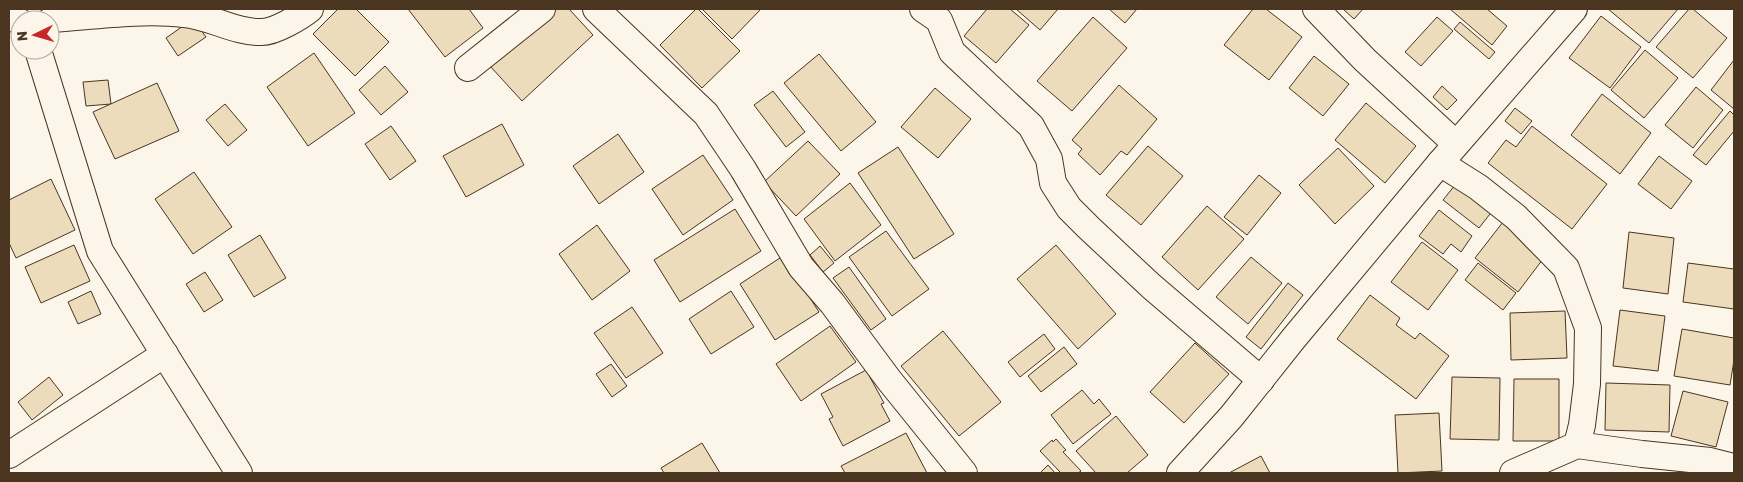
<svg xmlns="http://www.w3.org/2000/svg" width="1743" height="482" font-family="Rubik,sans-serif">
<rect width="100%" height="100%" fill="#fbf6e9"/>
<g fill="#ecdcbc" stroke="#4a3520">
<path d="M338 9H356L389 42 355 76 313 34Z"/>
<path d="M408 9H469L483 28 445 57Z"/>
<path d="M552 9H569L593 35 522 101 490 66Z"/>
<path d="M696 9H698L740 51 702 88 660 45Z"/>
<path d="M702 9H761L732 39Z"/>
<path d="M987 9H1010L1029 25 996 63 964 36Z"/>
<path d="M1016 9H1058L1040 30Z"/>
<path d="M1109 9H1137L1125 23Z"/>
<path d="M1253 9H1266L1302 37 1269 80 1224 45Z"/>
<path d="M1343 9H1363L1354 19Z"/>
<path d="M1450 9H1487L1507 26 1492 45Z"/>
<path d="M1608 9H1678L1649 43Z"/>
<path d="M1689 9H1693L1727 38 1693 78 1656 47Z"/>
<path d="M1601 16 1641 47 1610 88 1569 58Z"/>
<path d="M1093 17 1127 48 1072 111 1037 81Z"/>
<path d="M1437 17 1453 31 1421 66 1405 52Z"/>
<path d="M193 19 206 37 178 56 166 38Z"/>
<path d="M1460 22 1495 52 1489 59 1454 29Z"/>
<path d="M1645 50 1678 78 1644 118 1611 90Z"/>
<path d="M314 53 355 113 308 146 267 87Z"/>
<path d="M819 54 876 122 841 151 784 83Z"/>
<path d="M1314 56 1349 84 1323 116 1289 88Z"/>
<path d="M1734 60V109L1711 90Z"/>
<path d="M385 66 408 92 381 115 359 90Z"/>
<path d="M108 80 111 104 86 106 83 82Z"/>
<path d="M157 83 179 131 115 159 93 112Z"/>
<path d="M1119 85 1157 119 1127 155 1121 151 1100 175 1078 154 1082 149 1072 140Z"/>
<path d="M1442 86 1457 100 1447 110 1433 97Z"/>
<path d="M1696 87 1723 110 1693 148 1665 125Z"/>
<path d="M935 88 971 119 938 158 901 127Z"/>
<path d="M773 91 805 132 786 147 754 105Z"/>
<path d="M1602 94 1651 133 1620 174 1571 135Z"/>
<path d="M1366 103 1416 146 1385 183 1335 140Z"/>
<path d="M225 104 247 130 228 146 206 120Z"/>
<path d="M1515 108 1532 121 1521 134 1505 121Z"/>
<path d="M1730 111 1734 115V131L1706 165 1693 155Z"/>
<path d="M502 124 524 165 466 197 443 156Z"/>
<path d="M391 126 416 161 390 180 365 144Z"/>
<path d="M1532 126 1607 184 1572 229 1488 163 1506 140 1516 147Z"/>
<path d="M618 134 644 172 599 204 573 166Z"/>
<path d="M808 141 840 174 796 216 764 182Z"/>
<path d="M1148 146 1183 176 1141 225 1106 195Z"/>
<path d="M898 147 954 234 914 259 858 173Z"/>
<path d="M1338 148 1374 186 1335 224 1299 185Z"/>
<path d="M703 155 733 200 683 235 652 189Z"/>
<path d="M1659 156 1692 181 1671 209 1638 184Z"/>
<path d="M194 172 232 227 193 254 155 199Z"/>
<path d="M1259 175 1281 193 1247 235 1224 217Z"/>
<path d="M51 179 75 230 16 258 9 243V200Z"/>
<path d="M850 183 881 225 835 261 804 219Z"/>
<path d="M1456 184 1497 205 1479 228 1443 200Z"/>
<path d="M1207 206 1244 239 1198 290 1162 257Z"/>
<path d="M735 209 761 251 680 302 654 260Z"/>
<path d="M1439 210 1472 236 1461 252 1451 244 1443 254 1419 236Z"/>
<path d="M1503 222 1546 255 1518 292 1475 258Z"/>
<path d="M597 225 630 271 592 300 559 254Z"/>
<path d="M886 231 929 289 892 316 849 257Z"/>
<path d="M1629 232 1674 238 1668 294 1623 288Z"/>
<path d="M260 235 286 278 254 297 228 255Z"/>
<path d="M1422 242 1458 270 1428 310 1391 282Z"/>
<path d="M74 245 90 281 41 303 25 267Z"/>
<path d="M1056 245 1116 314 1078 349 1017 279Z"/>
<path d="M820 246 834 263 823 272 810 255Z"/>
<path d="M783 256 819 312 775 340 740 284Z"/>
<path d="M1251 257 1282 283 1248 324 1216 297Z"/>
<path d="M1478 263 1516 293 1503 310 1465 280Z"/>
<path d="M1688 263 1734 269V309L1683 302Z"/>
<path d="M849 267 886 319 871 330 833 278Z"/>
<path d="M205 272 223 300 204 312 186 284Z"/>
<path d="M1288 283 1303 295 1261 349 1246 337Z"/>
<path d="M91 291 101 314 78 324 68 302Z"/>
<path d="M731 291 754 327 711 354 689 319Z"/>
<path d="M1370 295 1400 318 1396 325 1415 339 1420 333 1449 356 1416 399 1337 339Z"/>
<path d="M632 307 663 353 626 378 594 333Z"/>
<path d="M1620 310 1665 316 1658 371 1613 366Z"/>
<path d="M1565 311 1567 358 1511 360 1510 313Z"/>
<path d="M830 326 856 362 801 401 776 364Z"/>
<path d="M1682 329 1734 338V360L1730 385 1674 376Z"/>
<path d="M943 331 1001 402 959 436 901 366Z"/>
<path d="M1044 334 1055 349 1020 377 1008 362Z"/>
<path d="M1195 343 1229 374 1184 423 1150 392Z"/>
<path d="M1064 347 1077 364 1041 392 1028 376Z"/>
<path d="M611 364 627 386 612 397 596 374Z"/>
<path d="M866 370 884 403 881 404 890 421 843 446 829 419 833 417 821 394Z"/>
<path d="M49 377 63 395 32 420 18 402Z"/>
<path d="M1452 377 1500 378 1499 440 1450 439Z"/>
<path d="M1514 379H1559V441H1513Z"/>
<path d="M1606 383 1670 385 1669 432 1605 430Z"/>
<path d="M1082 390 1094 404 1099 399 1111 414 1073 444 1051 415Z"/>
<path d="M1683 391 1728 402 1716 447 1671 436Z"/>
<path d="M1439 413 1442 471 1398 473 1395 415Z"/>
<path d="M1116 416 1148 455 1127 473H1096L1076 451Z"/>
<path d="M906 433 927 473H845L841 466Z"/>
<path d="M1056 439 1066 450 1063 452 1081 471 1078 473H1061L1040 451 1052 440 1053 442Z"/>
<path d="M702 443 720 473H664L661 468Z"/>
<path d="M1261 456 1270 473H1229Z"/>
<path d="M1048 465 1055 473H1040Z"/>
</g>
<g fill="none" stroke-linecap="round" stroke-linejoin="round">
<g stroke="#4a3520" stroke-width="28">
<g id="minor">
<path d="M596 9 706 114 743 169 801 267 832 303 889 380 964 473"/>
<path d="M923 9 939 20 952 52 1031 126 1049 159 1053 183 1069 208 1088 227 1151 286 1261 380"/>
<path d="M1316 9 1365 60 1456 144"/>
<path d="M9 14 20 22"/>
<path d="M50 21 53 19C94 16 143 9 184 14 210 16 235 33 262 32 275 32 300 17 310 9"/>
<path d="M38 50 100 251 239 473"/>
<path d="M468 68 542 9"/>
<path d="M1440 163 1478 187 1516 217 1566 268 1588 328 1587 384 1582 425 1577 445"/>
<path d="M9 455 165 354"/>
<path d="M1180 473 1231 417 1294 338 1440 163 1574 9"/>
<path d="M1513 473 1577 445 1642 454 1710 461 1734 467"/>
</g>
</g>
<use href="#minor" stroke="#fbf6e9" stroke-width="26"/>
</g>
<rect width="1743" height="482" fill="none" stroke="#4a3520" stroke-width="20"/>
<g transform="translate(35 35) rotate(265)"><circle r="24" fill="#fbf6e9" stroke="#b4a999"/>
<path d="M0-4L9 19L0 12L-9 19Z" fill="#c62828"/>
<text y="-8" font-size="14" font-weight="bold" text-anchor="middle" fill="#4a3520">N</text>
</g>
</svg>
